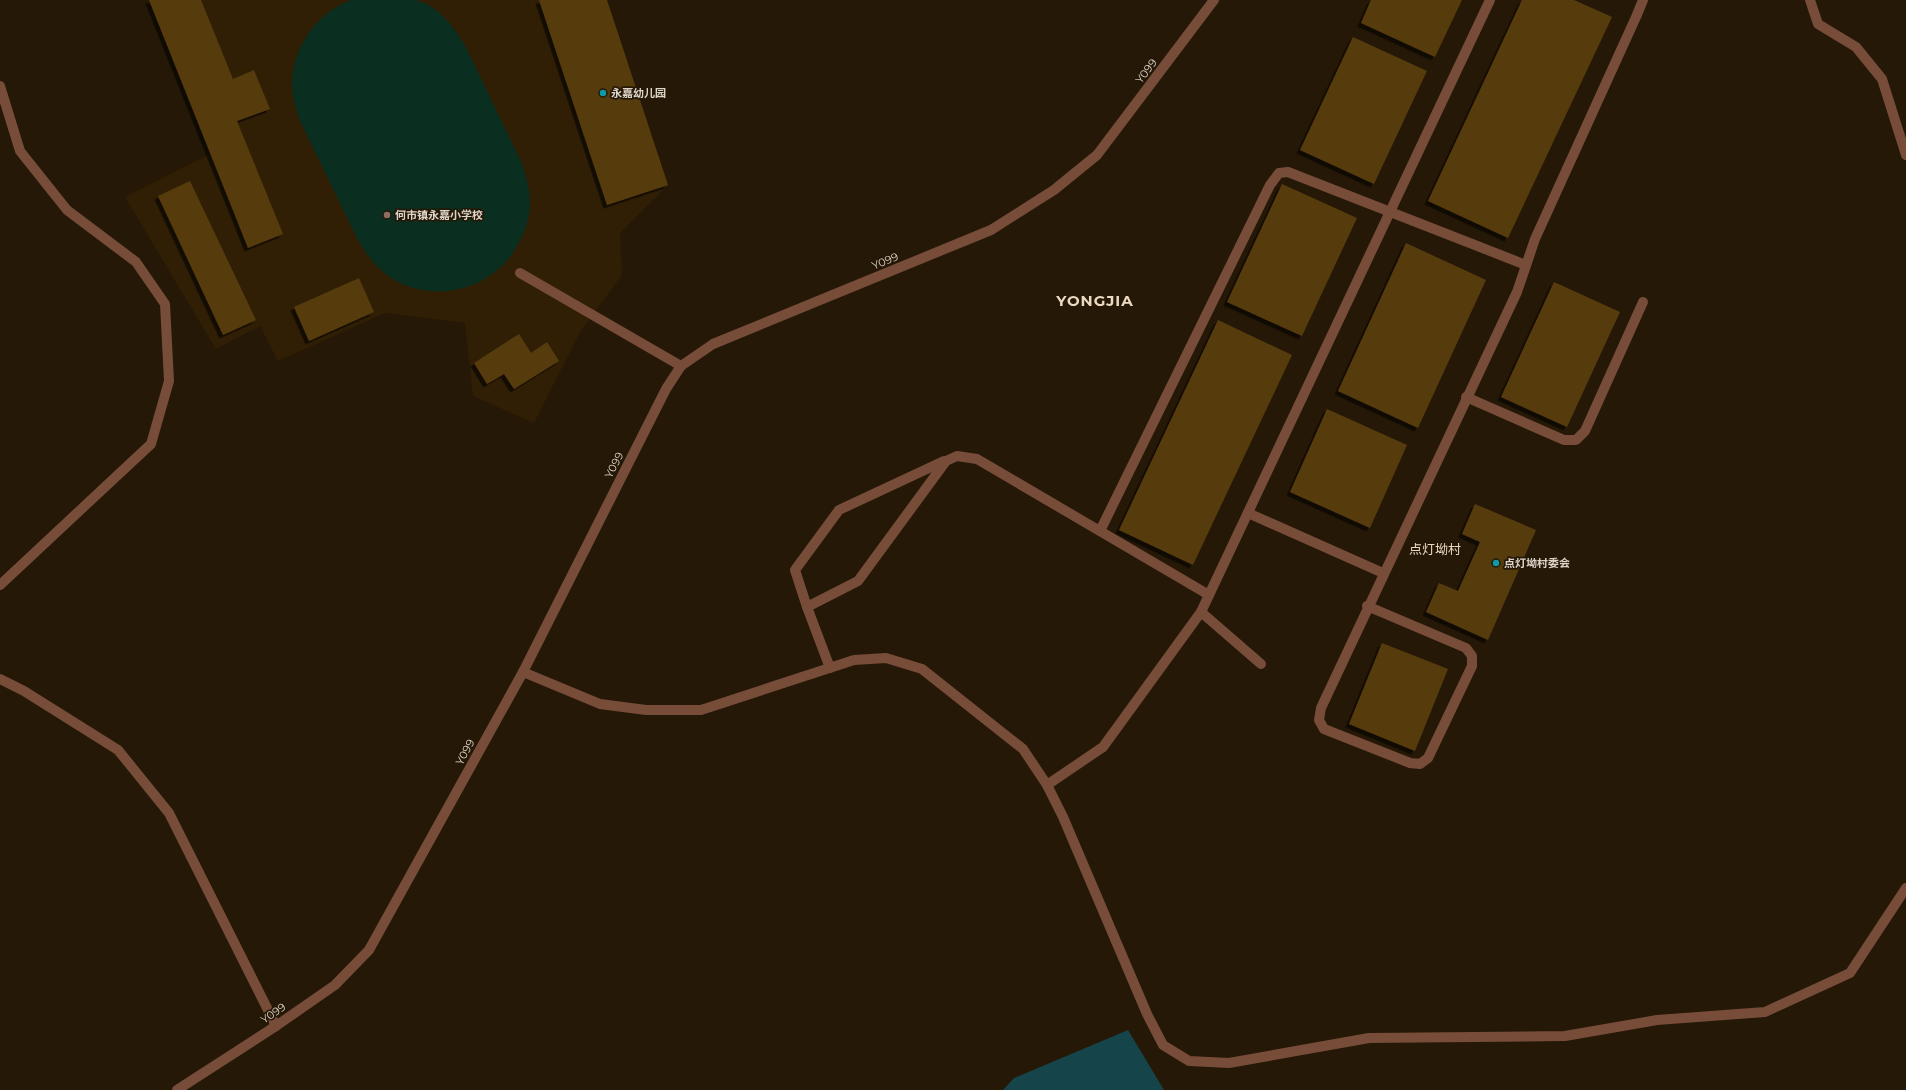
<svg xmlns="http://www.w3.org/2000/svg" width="1906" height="1090" font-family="Montserrat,'Noto Sans SC',sans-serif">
<defs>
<filter id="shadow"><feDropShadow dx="-3.5" dy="3.5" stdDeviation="0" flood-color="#0009"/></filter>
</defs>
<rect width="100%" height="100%" fill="#251806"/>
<path fill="#301f05" d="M149 0H607L668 185 620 233 622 275 580 332 534 423 473 396 465 323 385 313 278 361 260 326 216 349 125 197 210 154Z"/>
<path fill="#0a2e20" d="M352 0C369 0 400 0 415 0 438 5 455 28 466 47L522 164C526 177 530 189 530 203 530 220 523 237 514 251 490 289 438 302 398 282 379 272 367 256 357 238L300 121C296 109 292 96 292 82 293 47 318 11 352 0Z"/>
<path fill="#15454a" d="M1128 1030 1164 1090H1003L1014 1078Z"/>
<g fill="#563b11" filter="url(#shadow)">
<path d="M149 0H201L233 79 254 70 270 109 237 121 283 234 248 248Z"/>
<path d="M539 0H607L668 185 607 205Z"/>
<path d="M1371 0H1462L1435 57 1361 23Z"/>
<path d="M1522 0H1574L1612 17 1508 238 1428 201Z"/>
<path d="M1353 37 1427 71 1374 184 1300 150Z"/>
<path d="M190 181 256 320 223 335 158 196Z"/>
<path d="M1282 184 1357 218 1302 336 1227 302Z"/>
<path d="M1406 243 1486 280 1418 428 1338 391Z"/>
<path d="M359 278 374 312 309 341 294 307Z"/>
<path d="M1554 282 1620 312 1567 427 1501 397Z"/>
<path d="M1218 320 1292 355 1193 565 1119 530Z"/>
<path d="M519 334 531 353 547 342 559 361 514 389 504 374 487 384 474 363Z"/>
<path d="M1327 409 1407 445 1370 528 1290 492Z"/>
<path d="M1475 504 1536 530 1488 640 1426 612 1439 583 1458 591 1480 542 1462 534Z"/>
<path d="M1382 643 1448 669 1415 751 1349 724Z"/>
</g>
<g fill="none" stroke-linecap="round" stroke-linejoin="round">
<g stroke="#774c39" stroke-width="10">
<path d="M1466 397 1564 440H1576L1585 431 1643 302"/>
<path d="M1248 513 1383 573"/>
<path d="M1100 531 1270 185 1279 173 1288 172 1526 265"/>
<path d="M1367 606 1466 648 1472 656V666L1428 758 1420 764 1410 763 1324 729 1319 720 1321 708 1517 292 1535 239 1636 17 1643 0"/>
<path d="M807 607 795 570 839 510 944 461"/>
<path d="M1201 612 1261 664"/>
<path d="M830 668 807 607 858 581 946 461 957 456 977 459 1209 595"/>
<path d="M1047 785 1103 747 1201 612 1490 0"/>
</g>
<g stroke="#774c39" stroke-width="10">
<path d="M1810 0 1818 24 1856 47 1882 79 1906 155"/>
<path d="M0 86 20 151 67 210 136 262 165 304 169 381 151 444 0 585"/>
<path d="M520 273 681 366"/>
<path d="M523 672 600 704 646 710H701L854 660 886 658 922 669 1023 749 1047 785 1063 817 1147 1014 1163 1045 1189 1061 1229 1063 1369 1038 1565 1036 1657 1020 1765 1012 1850 973 1906 888"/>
<path d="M0 679 24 691 118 750 169 813 276 1026"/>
</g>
<path stroke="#774c39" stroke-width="10" d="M177 1090 276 1026 335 985 369 950 523 672 666 389 681 366 713 344 991 230 1054 190 1097 155 1214 0"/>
</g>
<g fill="#0f9aa8" stroke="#251806" stroke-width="1.5">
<circle cx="603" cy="93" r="4"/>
<circle cx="1496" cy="563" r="4"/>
</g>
<circle fill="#8d6e63" stroke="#251806" stroke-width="1.5" cx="387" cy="215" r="4"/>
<g text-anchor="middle" stroke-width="3.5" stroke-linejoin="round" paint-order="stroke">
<g font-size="11" fill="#ded5ca" stroke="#251806">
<text transform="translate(1146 71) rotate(-53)" y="4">Y099</text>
<text transform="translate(885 261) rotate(-22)" y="4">Y099</text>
<text transform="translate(614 465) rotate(-63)" y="4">Y099</text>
<text transform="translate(465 752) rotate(-61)" y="4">Y099</text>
<text transform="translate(273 1013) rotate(-34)" y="4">Y099</text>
</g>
<g font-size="11" font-weight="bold" fill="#ded5ca" stroke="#251806" text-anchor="start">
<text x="611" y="97">永嘉幼儿园</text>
<text x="395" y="219">何市镇永嘉小学校</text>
<text x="1504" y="567">点灯坳村委会</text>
</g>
<g font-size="13" fill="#ecd9c2" stroke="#251806">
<text x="1435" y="554">点灯坳村</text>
</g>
<g font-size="15" font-weight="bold" letter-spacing="1" fill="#ecd9c2" stroke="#251806">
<text x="1095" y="306">YONGJIA</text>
</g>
</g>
</svg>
